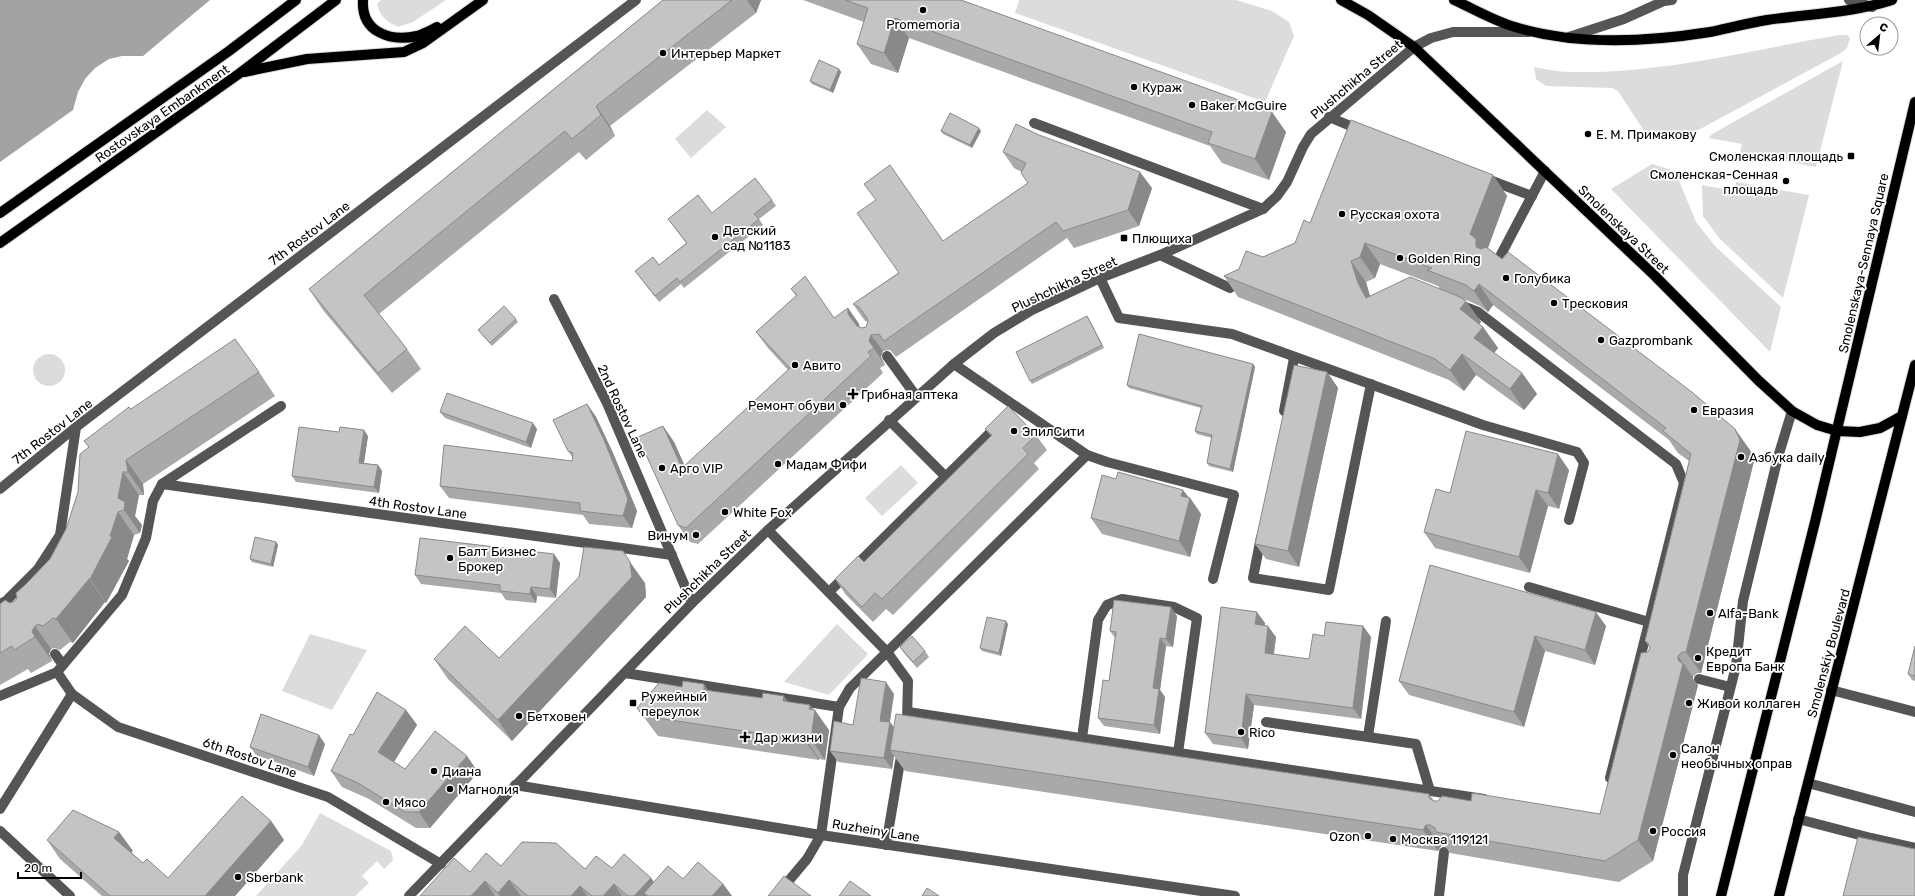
<svg xmlns="http://www.w3.org/2000/svg" width="1915" height="896" font-family="Rubik,sans-serif">
<rect width="100%" height="100%" fill="#fff"/>
<g fill="#dcdcdc">
<path d="M381 0H446L413 22 398 27C387 22 380 16 377 4Z"/>
<path d="M1019 0H1236L1272 11 1289 22 1294 36 1265 102 1015 13Z"/>
<path d="M1839 35H1847L1850 38 1847 48 1841 53 1678 141 1653 140 1646 134 1618 91 1612 88 1546 86 1536 79 1534 67C1546 69 1558 72 1570 72 1661 74 1750 50 1839 35Z"/>
<path d="M1843 61 1816 167 1740 153 1742 144 1709 138 1712 134Z"/>
<path d="M707 110 726 127 691 158 675 139Z"/>
<path d="M1652 164 1675 171 1696 222 1715 246 1781 307 1770 352 1611 189Z"/>
<path d="M1736 182 1809 195 1783 298 1719 238 1703 216 1702 185 1735 191Z"/>
<circle cx="49" cy="370" r="16"/>
<path d="M901 465 918 483 882 516 865 498Z"/>
<path d="M837 624 868 654 829 695 784 682Z"/>
<path d="M310 634 367 650 332 710 282 691Z"/>
<path d="M320 813 391 851 393 860 384 869 377 861 362 876 369 883 355 896H256L302 845Z"/>
</g>
<path fill="#a3a3a3" d="M0 0H210L143 56H122L109 59 95 68 85 79 78 92 73 110 0 162Z"/>
<g fill="none" stroke-linecap="round" stroke-linejoin="round">
<g stroke="#dbdbdb" stroke-width="12">
<g id="major">
<path d="M363 0C361 32 390 42 417 36 424 34 431 30 437 27"/>
<path d="M1341 0 1368 15 1414 47 1655 276 1759 381 1792 411 1817 425 1837 431 1860 432 1880 428 1902 416"/>
<path d="M1454 0C1474 9 1494 21 1515 27 1577 46 1647 42 1710 32 1729 28 1748 23 1767 20 1808 14 1852 13 1892 0"/>
<path d="M244 72 307 59 404 52 423 43 483 0"/>
<path d="M0 213 229 51 296 0"/>
<path d="M0 243 240 73 336 0"/>
<path d="M1721 896 1815 522 1915 102"/>
<path d="M1779 896 1915 365"/>
</g>
</g>
<g stroke="#555" stroke-width="10">
<path d="M1849 0 1872 7"/>
<path d="M1569 37 1624 19 1664 1 1672 0"/>
<path d="M1329 117 1360 130"/>
<path d="M1034 123 1263 209"/>
<path d="M1487 179 1532 196"/>
<path d="M1160 255 1230 288"/>
<path d="M1496 264 1545 171"/>
<path d="M1100 278 1119 318 1232 334 1483 425 1577 452 1584 463 1569 520"/>
<path d="M554 299 607 403 692 603"/>
<path d="M1460 305 1478 312 1676 464 1684 483 1610 778"/>
<path d="M887 356 916 396"/>
<path d="M954 364 1087 455 1107 462 1234 495 1213 579"/>
<path d="M1284 411 1294 358"/>
<path d="M889 420 946 477"/>
<path d="M162 484 672 555"/>
<path d="M0 489 76 427 636 0"/>
<path d="M768 530 887 652 850 688 839 707 821 835 807 859 776 896"/>
<path d="M1261 537 1253 578 1329 590 1371 384"/>
<path d="M1529 587 1649 622"/>
<path d="M829 592 998 425"/>
<path d="M0 604 6 601 38 569 60 535 76 427"/>
<path d="M55 654 63 665"/>
<path d="M57 672 72 694 118 727 328 797 441 864"/>
<path d="M625 673 839 707"/>
<path d="M1699 679 1730 687"/>
<path d="M1831 690 1915 712"/>
<path d="M0 696 57 672 122 595 146 538 153 501 162 484 281 406"/>
<path d="M908 712 1484 799"/>
<path d="M907 719 908 681 887 652 1087 455"/>
<path d="M1266 722 1416 744 1430 791"/>
<path d="M1368 736 1386 621"/>
<path d="M1082 738 1098 620 1107 605 1122 599 1174 607 1197 618 1178 753"/>
<path d="M1808 783 1915 812"/>
<path d="M515 785 821 835 1235 896"/>
<path d="M0 809 72 694"/>
<path d="M1798 819 1871 838 1915 848"/>
<path d="M0 831 70 896"/>
<path d="M886 845 902 750"/>
<path d="M409 896 692 603 768 530 954 364 994 333 1032 310 1100 278 1160 255 1263 209 1277 196 1287 182 1303 147 1311 134 1414 47 1431 38 1453 32H1529"/>
<path d="M1439 896 1444 852"/>
<path d="M1683 896V875L1736 666 1743 601 1778 457 1792 411"/>
</g>
<use href="#major" stroke="#000" stroke-width="10"/>
</g>
<g fill="#a9a9a9" fill-rule="evenodd">
<path d="M663 0H761L756 13 610 126 615 136 586 160 579 152 379 314 407 349 421 369 392 393 323 310 309 289Z"/>
<path d="M803 0H961L1286 132 1269 180 1222 163 1210 146 909 38 898 73 871 64 857 44 864 22Z"/>
<path d="M839 69 841 72 833 93 812 84 810 81Z"/>
<path d="M941 131H981L972 148 943 134Z"/>
<path d="M1003 152 1152 188 1139 226 1074 248 1067 238 896 357 890 350 883 351 881 357 885 365 880 368 883 373 698 544 690 542 678 525 663 426 674 442 685 466 788 370 768 348 756 332 796 296 791 289 834 318 848 308 859 324V327L862 328 866 327 868 322 865 321 853 304 1028 183 1022 172 1014 168Z"/>
<path d="M1493 175 1507 196 1488 248 1750 450 1754 461 1701 673H1697L1693 677V679L1698 685 1653 861 1619 882 1450 853 1445 846H1441L1438 851 905 771 894 756 892 769 838 762 830 751 853 725 894 694 890 722 894 728 1429 794 1434 801H1471L1600 814 1648 652 1650 648 1645 641 1689 461 1678 453 1669 440 1493 305 1488 312 1480 306 1464 299 1481 322 1479 324 1483 327 1498 348 1494 353 1522 373 1537 394 1524 410 1476 375 1464 391 1449 380 1238 297 1224 276 1263 257 1295 243 1310 223ZM1380 264 1438 286 1440 289 1370 296 1366 282 1375 278Z"/>
<path d="M772 200 776 206 759 219 763 225 684 288 681 284 659 302 635 271 659 265 686 243 668 219 712 213Z"/>
<path d="M1087 316 1104 348 1032 384 1030 381Z"/>
<path d="M516 319 518 322 492 346 478 330Z"/>
<path d="M1253 364 1255 367 1233 472 1209 466 1207 463 1212 438 1197 434 1195 431 1201 408 1129 388 1127 385Z"/>
<path d="M259 372 275 396 143 484 144 495H139L135 516 142 525 140 533 134 535 127 559 129 561 106 603 105 602 73 643 70 642 60 650 55 648 51 649 49 654 52 661 31 673 28 669 0 685V604L10 603 15 601 26 584 50 559 66 529 78 492 89 447 84 441 131 409Z"/>
<path d="M1327 372 1338 388 1299 567 1266 559 1255 544Z"/>
<path d="M587 404 596 417 613 453 637 511 632 528 589 524 583 515 449 498 440 486 572 461 573 458 568 451Z"/>
<path d="M440 412 537 429 531 448 445 418Z"/>
<path d="M985 429 1036 435 1047 450 1034 463 1039 469 893 615 886 609 873 622 846 595 835 579 864 562 991 436Z"/>
<path d="M368 436 364 463 378 465 382 471 379 493 296 482 292 476Z"/>
<path d="M1569 470 1559 509 1548 506 1530 573 1435 548 1424 532 1450 493Z"/>
<path d="M1188 498H1190L1201 514 1190 557 1102 534 1091 518Z"/>
<path d="M276 542 278 545 273 567 252 562 250 559Z"/>
<path d="M554 554 560 563 556 598 537 596 536 603 506 600 501 593 421 584 415 575Z"/>
<path d="M1430 565 1606 626 1595 665 1545 651 1524 727 1409 695 1399 681Z"/>
<path d="M645 583 646 597 512 741 448 679 434 659 499 658Z"/>
<path d="M1177 616 1173 647 1166 646 1160 690 1165 697 1160 734 1104 726 1098 718 1109 681 1115 638 1110 631Z"/>
<path d="M1265 623V625L1276 637 1274 654 1309 659 1324 636 1363 626 1371 637 1361 719 1254 705 1248 749 1213 744 1205 733Z"/>
<path d="M1008 624 1001 656 982 651 980 648Z"/>
<path d="M1915 646V681L1912 680 1908 674Z"/>
<path d="M900 647 925 651 929 657 917 668 904 653Z"/>
<path d="M708 690 813 710 829 730 825 760 819 759V760L658 736 637 708Z"/>
<path d="M406 710 417 725 394 762 405 769 478 772 430 828H416L369 799 342 787 331 771 353 735Z"/>
<path d="M325 744 314 776 256 755 250 747Z"/>
<path d="M271 821 284 840 235 896H102L60 859 47 840 119 832 133 851 131 852 143 863 168 878Z"/>
<path d="M501 866 585 869 612 868 651 878 654 882 683 879 723 884 732 896H420L470 872Z"/>
</g>
<g fill="#898989">
<path d="M747 0H761L756 13Z"/>
<path d="M895 18 909 38 898 73 884 53Z"/>
<path d="M839 69 841 72 833 93 830 90Z"/>
<path d="M596 106 610 126 615 136 601 115Z"/>
<path d="M1272 112 1286 132 1269 180 1255 159Z"/>
<path d="M979 128 981 131 972 148 970 145Z"/>
<path d="M1140 172 1152 188 1139 226 1128 210Z"/>
<path d="M1493 175 1507 196 1486 253 1476 247 1470 234Z"/>
<path d="M1365 243 1380 264 1375 278 1360 257Z"/>
<path d="M1351 261 1366 282 1372 304 1366 298 1358 283Z"/>
<path d="M1479 284 1493 305 1488 312 1474 291Z"/>
<path d="M1466 301 1481 322 1475 330 1460 309Z"/>
<path d="M848 308 859 324 860 330 848 314Z"/>
<path d="M1087 316 1089 319 1104 348 1102 345Z"/>
<path d="M1483 327 1498 348 1489 359 1474 338Z"/>
<path d="M871 335 883 351 881 357 885 365 869 341Z"/>
<path d="M1462 354 1476 375 1464 391 1450 370Z"/>
<path d="M1253 364 1255 367 1233 472 1230 469Z"/>
<path d="M1327 372 1338 388 1299 567 1288 551Z"/>
<path d="M1522 373 1537 394 1524 410 1510 389Z"/>
<path d="M587 404 596 417 613 453 637 511 632 528 623 516Z"/>
<path d="M533 423 537 429 531 448 526 442Z"/>
<path d="M663 426 674 442 693 485 682 468Z"/>
<path d="M1735 429 1750 450 1754 461 1701 673 1686 652Z"/>
<path d="M364 430 368 436 363 469 359 463Z"/>
<path d="M1558 454 1569 470 1559 509 1548 493Z"/>
<path d="M126 460 143 484 144 495 128 472Z"/>
<path d="M378 465 382 471 379 493 374 487Z"/>
<path d="M123 472 139 495 135 516 142 525 140 533 124 510 118 498Z"/>
<path d="M1183 490 1190 499V498L1201 514 1190 557 1179 541 1181 496Z"/>
<path d="M1536 490 1548 506 1530 573 1519 557Z"/>
<path d="M118 512 134 535 127 559 129 561 106 603 90 579 110 536Z"/>
<path d="M276 542 278 545 273 567 271 564Z"/>
<path d="M554 554 560 563 556 598 550 589Z"/>
<path d="M630 562 645 583 646 597 512 741 498 720Z"/>
<path d="M89 579 105 602 73 643 56 619Z"/>
<path d="M531 587 537 596 536 603 530 594Z"/>
<path d="M1171 607 1177 616 1173 647 1166 639Z"/>
<path d="M1257 612 1265 623 1263 636 1255 624Z"/>
<path d="M1596 612 1606 626 1595 665 1585 650Z"/>
<path d="M1006 621 1008 624 1001 656 999 653Z"/>
<path d="M35 626 51 649 49 654 52 661 35 637 32 631Z"/>
<path d="M1268 626 1276 637 1272 664 1265 653Z"/>
<path d="M1363 626 1371 637 1361 719 1353 708Z"/>
<path d="M1535 636 1545 651 1524 727 1514 712Z"/>
<path d="M1160 638 1166 646 1160 690 1165 697 1160 734 1154 725 1153 688Z"/>
<path d="M1678 656 1693 677V679L1698 685 1653 861 1638 840 1678 660Z"/>
<path d="M886 682 894 694 888 732 880 721Z"/>
<path d="M704 684 718 705 704 690Z"/>
<path d="M1246 694 1254 705 1248 749 1241 738Z"/>
<path d="M784 696 798 716 783 701Z"/>
<path d="M810 705 815 711V710L829 730 825 760 811 739 809 709Z"/>
<path d="M406 710 417 725 390 768 378 752Z"/>
<path d="M890 722 898 733 890 750 894 756 892 769 884 758Z"/>
<path d="M319 735 325 744 314 776 308 767Z"/>
<path d="M805 738 819 759V760L804 740Z"/>
<path d="M467 756 478 772 430 828 419 812Z"/>
<path d="M271 821 284 840 235 896H205Z"/>
<path d="M1426 825 1441 846 1438 851 1423 830Z"/>
<path d="M119 832 133 851 127 857 114 838Z"/>
<path d="M651 878 663 896 644 893 647 896H634Z"/>
<path d="M509 880 521 896H500L498 893Z"/>
<path d="M485 881 495 896H471Z"/>
<path d="M614 884 622 896H603Z"/>
<path d="M723 884 732 896H712Z"/>
<path d="M580 886 587 896H571Z"/>
</g>
<g fill="#c4c4c4" stroke="#898989">
<path d="M663 0H732L596 106 601 115 572 139 565 131 364 295 407 349 378 373 309 289Z"/>
<path d="M845 0H961L1272 112 1255 159 1208 143 1212 132 895 18 884 53 857 44 868 8Z"/>
<path d="M819 60 839 69 830 90 810 81Z"/>
<path d="M950 113 979 128 970 145 941 131Z"/>
<path d="M1351 120 1493 175 1470 234 1476 239V247L1481 249 1486 247 1502 259 1508 252 1693 393 1735 429 1740 440 1686 652H1682L1678 656V660L1683 664 1638 840 1605 861 1436 832 1435 828 1430 825H1426L1423 830 890 750 896 714 1429 794V798L1434 801H1438L1442 796 1471 801 1472 793 1600 814 1641 653 1648 652 1650 648 1648 643 1645 641 1691 454 1663 431 1666 428 1479 284 1474 291 1466 285 1427 270 1432 268 1365 243 1360 257 1351 261 1358 283 1366 298 1410 277 1460 297 1466 301 1460 309 1483 327 1474 338 1522 373 1510 389 1462 354 1450 370 1435 359 1224 276 1239 269 1246 251 1263 257 1295 243 1304 220 1310 223Z"/>
<path d="M1016 124 1039 135 1140 172 1128 210 1063 231 1056 222 884 341 879 334 871 335 869 341 874 348 868 352 871 356 686 528 678 525 638 437 663 426 682 468 790 368 756 332 797 295 791 289 805 276 834 318 848 308V314L857 326 862 328 866 327 868 321 867 318 859 307 853 304 899 273 857 213 876 200 864 184 890 165 943 241 1028 183 1021 173 1026 163 1003 152Z"/>
<path d="M755 178 772 200 754 214 759 219 680 282 677 278 655 296 635 271 653 257 659 265 687 243 668 219 698 195 712 213Z"/>
<path d="M504 306 516 319 490 343 478 330Z"/>
<path d="M1087 316 1102 345 1030 381 1016 352Z"/>
<path d="M1139 334 1253 364 1230 469 1207 463 1212 435 1195 431 1202 406 1127 385Z"/>
<path d="M235 339 259 372 126 460 128 472H123L118 498 125 502 124 510 118 512 110 536 112 537 90 579H89L56 619 53 618 43 626 38 624 35 626 32 631 35 637 14 650 12 646 0 653V604L5 600 10 603 15 601 17 598 16 593 26 584 50 559 66 529 78 492 80 454 89 447 84 441 129 407 131 409Z"/>
<path d="M1294 365 1327 372 1288 551 1255 544Z"/>
<path d="M447 393 533 423 526 442 440 412Z"/>
<path d="M587 404 604 440 628 499 623 516 580 511V503L440 486 444 445 572 461 573 453 568 451 553 420Z"/>
<path d="M1008 406 1036 435 1023 448 1028 454 882 599 875 593 862 607 835 579 858 556 864 562 992 435 985 429Z"/>
<path d="M299 427 339 432 340 427 364 430 359 463 378 465 374 487 292 476Z"/>
<path d="M1466 431 1558 454 1548 493 1536 490 1519 557 1424 532 1436 489 1450 493Z"/>
<path d="M1118 472 1183 490 1181 496 1190 498 1179 541 1091 518 1102 475 1116 479Z"/>
<path d="M255 537 276 542 271 564 250 559Z"/>
<path d="M420 538 554 554 550 589 531 587 530 594 500 591V585L415 575Z"/>
<path d="M584 547 623 551 630 562 632 577 498 720 434 659 465 626 499 658 579 577Z"/>
<path d="M1430 565 1596 612 1585 650 1535 636 1514 712 1399 681Z"/>
<path d="M1114 600 1171 607 1166 639 1160 638 1153 688 1159 689 1154 725 1098 718 1103 680 1109 681 1116 632 1110 631Z"/>
<path d="M1221 607 1257 612 1255 624 1268 626 1265 653 1309 659 1313 634 1324 636 1326 622 1363 626 1353 708 1246 694 1241 738 1205 733Z"/>
<path d="M987 617 1006 621 999 653 980 648Z"/>
<path d="M912 636 925 651 913 662 900 647Z"/>
<path d="M1915 646V676L1908 674Z"/>
<path d="M861 678 886 682 880 721 890 722 884 758 830 751 834 721 853 725Z"/>
<path d="M683 681 704 684V690L762 698 763 693 784 696 783 701 810 705 809 709 815 710 811 739 805 738 804 740 643 716 637 708 659 683 682 687Z"/>
<path d="M377 692 406 710 378 752 405 769 435 731 467 756 419 812H405L358 783 331 771 350 734 353 735Z"/>
<path d="M261 714 319 735 308 767 250 747Z"/>
<path d="M242 796 271 821 205 896H110L47 840 73 810 119 832 114 838 143 863 147 859 168 878Z"/>
<path d="M1858 837 1915 849V896H1843Z"/>
<path d="M522 842 556 843 585 869 596 856 612 868 624 854 651 878 634 896H628L614 884 603 896H592L580 886 571 896H528L509 880 498 893 485 881 471 896H420L454 858 470 872 486 853 501 866Z"/>
<path d="M698 862 723 884 712 896H648L644 893 668 866 683 879Z"/>
<path d="M784 876 811 896H768Z"/>
<path d="M850 881 871 896H839Z"/>
<path d="M927 888 939 896H922Z"/>
</g>
<g fill="#000" stroke="#fff" stroke-width="1.5">
<circle cx="923" cy="10" r="4"/>
<circle cx="663" cy="53" r="4"/>
<circle cx="1134" cy="87" r="4"/>
<circle cx="1192" cy="105" r="4"/>
<circle cx="1588" cy="134" r="4"/>
<rect x="1847" y="152" width="8" height="8" rx="2"/>
<circle cx="1786" cy="181" r="4"/>
<circle cx="1342" cy="214" r="4"/>
<circle cx="715" cy="237" r="4"/>
<rect x="1120" y="234" width="8" height="8" rx="2"/>
<circle cx="1400" cy="258" r="4"/>
<circle cx="1506" cy="278" r="4"/>
<circle cx="1554" cy="303" r="4"/>
<circle cx="1601" cy="340" r="4"/>
<circle cx="795" cy="365" r="4"/>
<path d="M851 388h4v4h4v4h-4v4h-4v-4h-4v-4h4z"/>
<circle cx="843" cy="405" r="4"/>
<circle cx="1694" cy="410" r="4"/>
<circle cx="1014" cy="431" r="4"/>
<circle cx="1741" cy="457" r="4"/>
<circle cx="778" cy="464" r="4"/>
<circle cx="662" cy="468" r="4"/>
<circle cx="725" cy="512" r="4"/>
<circle cx="696" cy="535" r="4"/>
<circle cx="450" cy="558" r="4"/>
<circle cx="1710" cy="613" r="4"/>
<circle cx="1698" cy="658" r="4"/>
<rect x="629" y="699" width="8" height="8" rx="2"/>
<circle cx="1689" cy="703" r="4"/>
<circle cx="519" cy="716" r="4"/>
<circle cx="1241" cy="732" r="4"/>
<path d="M743 731h4v4h4v4h-4v4h-4v-4h-4v-4h4z"/>
<circle cx="1673" cy="755" r="4"/>
<circle cx="434" cy="771" r="4"/>
<circle cx="450" cy="789" r="4"/>
<circle cx="386" cy="802" r="4"/>
<circle cx="1653" cy="831" r="4"/>
<circle cx="1368" cy="836" r="4"/>
<circle cx="1393" cy="839" r="4"/>
<circle cx="238" cy="877" r="4"/>
</g>
<g text-anchor="middle" stroke-width="3.5" stroke-linejoin="round" paint-order="stroke">
<g font-size="13" fill="#000" stroke="#fff" text-anchor="start">
<text x="923" y="29" text-anchor="middle">Promemoria</text>
<text x="671" y="58">Интерьер Маркет</text>
<text x="1142" y="92">Кураж</text>
<text x="1200" y="110">Baker McGuire</text>
<text x="1596" y="139">Е. М. Примакову</text>
<text x="1843" y="161" text-anchor="end">Смоленская площадь</text>
<text x="1778" y="179" text-anchor="end">Смоленская-Сенная<tspan x="1778" dy="15">площадь</tspan></text>
<text x="1350" y="219">Русская охота</text>
<text x="723" y="235">Детский<tspan x="723" dy="15">сад №1183</tspan></text>
<text x="1132" y="243">Плющиха</text>
<text x="1408" y="263">Golden Ring</text>
<text x="1514" y="283">Голубика</text>
<text x="1562" y="308">Тресковия</text>
<text x="1609" y="345">Gazprombank</text>
<text x="803" y="370">Авито</text>
<text x="861" y="399">Грибная аптека</text>
<text x="835" y="410" text-anchor="end">Ремонт обуви</text>
<text x="1702" y="415">Евразия</text>
<text x="1022" y="436">ЭпилСити</text>
<text x="1749" y="462">Азбука daily</text>
<text x="786" y="469">Мадам Фифи</text>
<text x="670" y="473">Арго VIP</text>
<text x="733" y="517">White Fox</text>
<text x="688" y="540" text-anchor="end">Винум</text>
<text x="458" y="556">Балт Бизнес<tspan x="458" dy="15">Брокер</tspan></text>
<text x="1718" y="618">Alfa-Bank</text>
<text x="1706" y="656">Кредит<tspan x="1706" dy="15">Европа Банк</tspan></text>
<text x="641" y="701">Ружейный<tspan x="641" dy="15">переулок</tspan></text>
<text x="1697" y="708">Живой коллаген</text>
<text x="527" y="721">Бетховен</text>
<text x="1249" y="737">Rico</text>
<text x="754" y="742">Дар жизни</text>
<text x="1681" y="753">Салон<tspan x="1681" dy="15">необычных оправ</tspan></text>
<text x="442" y="776">Диана</text>
<text x="458" y="794">Магнолия</text>
<text x="394" y="807">Мясо</text>
<text x="1661" y="836">Россия</text>
<text x="1360" y="841" text-anchor="end">Ozon</text>
<text x="1401" y="844">Москва 119121</text>
<text x="246" y="882">Sberbank</text>
</g>
<g font-size="13" fill="#000" stroke="#fff">
<text transform="translate(1356 79) rotate(-40)" y="5">Plushchikha Street</text>
<text transform="translate(162 113) rotate(-35)" y="5">Rostovskaya Embankment</text>
<text transform="translate(1624 229) rotate(44)" y="5">Smolenskaya Street</text>
<text transform="translate(309 233) rotate(-37)" y="5">7th Rostov Lane</text>
<text transform="translate(1863 263) rotate(-77)" y="5">Smolenskaya-Sennaya Square</text>
<text transform="translate(1064 284) rotate(-25)" y="5">Plushchikha Street</text>
<text transform="translate(623 411) rotate(65)" y="5">2nd Rostov Lane</text>
<text transform="translate(52 431) rotate(-38)" y="5">7th Rostov Lane</text>
<text transform="translate(418 507) rotate(8)" y="5">4th Rostov Lane</text>
<text transform="translate(707 571) rotate(-44)" y="5">Plushchikha Street</text>
<text transform="translate(1828 653) rotate(-75)" y="5">Smolenskiy Boulevard</text>
<text transform="translate(250 757) rotate(19)" y="5">6th Rostov Lane</text>
<text transform="translate(876 830) rotate(9)" y="5">Ruzheiny Lane</text>
</g>
</g>
<g transform="translate(1879 36) rotate(28)"><circle r="19" fill="#ffffff" stroke="#999999"/>
<path d="M0-3L7 15L0 10L-7 15Z" fill="#000000"/>
<text y="-6" font-size="11" font-weight="bold" text-anchor="middle" fill="#000000">С</text>
</g>
<path d="M18 872v6h63v-6" fill="none" stroke="#000000" stroke-width="2"/>
<text x="24" y="872" font-size="12" fill="#000000" stroke="#ffffff" stroke-width="3" paint-order="stroke">20 m</text>
</svg>
